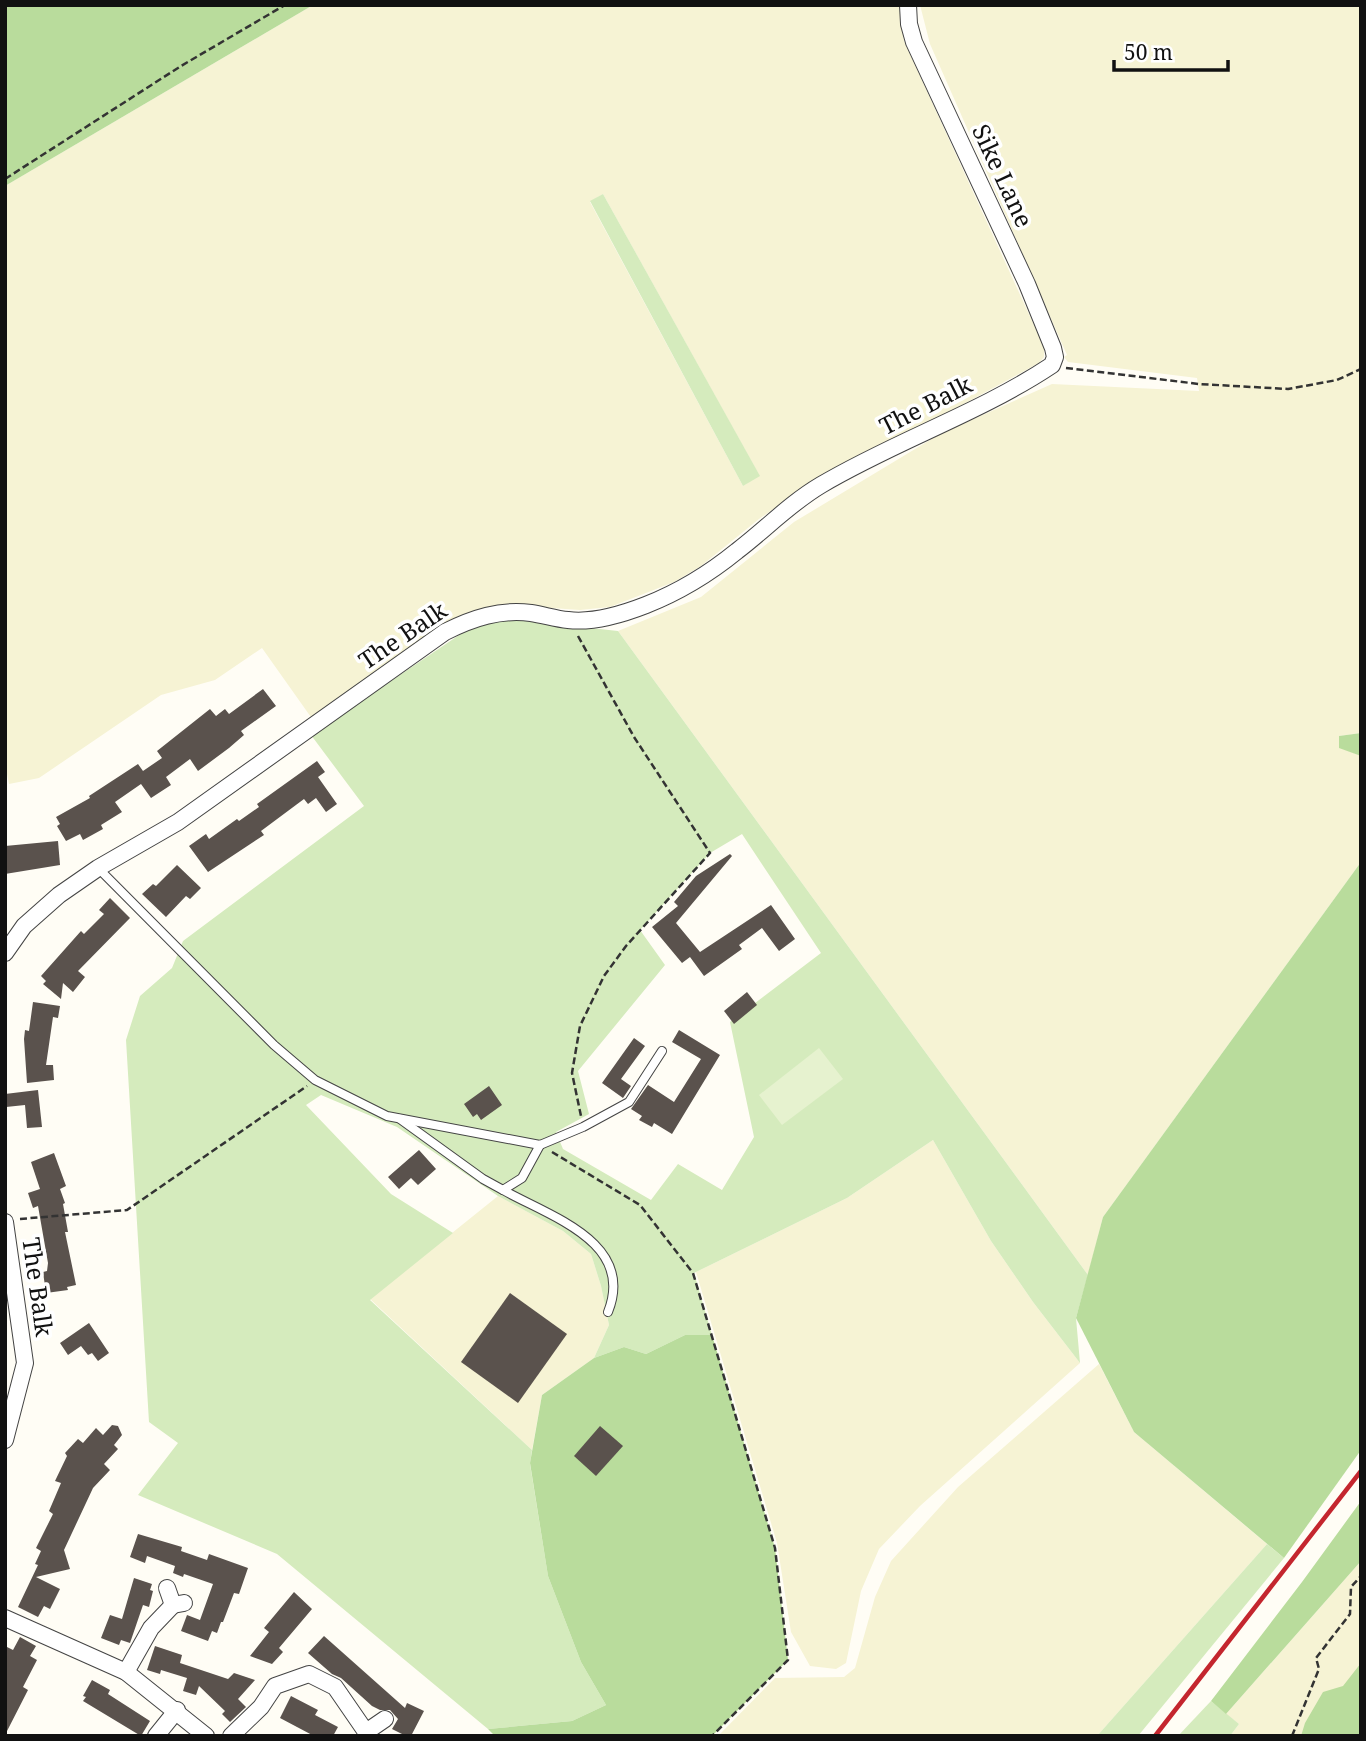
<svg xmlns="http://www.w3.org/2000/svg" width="1366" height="1741" font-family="'Noto Serif',serif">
<rect width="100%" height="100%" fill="#fffdf5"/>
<g fill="#f6f3d4" fill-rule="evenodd">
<path d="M313 5H899L904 41 1044 347V357L1039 363 927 424 821 476 759 519 701 566 674 582 610 607 580 610 509 605 484 609 313 720 262 648 215 680 161 695 39 778 9 784 5 764V186ZM603 194 759 475 743 486 590 202Z"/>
<path d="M920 5H1361V733L1339 736V747L1361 756V862L1103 1217 1088 1275 618 631 701 597 794 522 940 434 1052 384 1199 391 1197 378 1068 362 1064 357 1067 355 930 44Z"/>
<path d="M933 1140 991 1241 1033 1302 1080 1363 920 1506 879 1549 861 1591 846 1663 836 1669 810 1666 791 1632 777 1543 696 1272 847 1198Z"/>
<path d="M498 1196 563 1231 591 1254 601 1286 609 1325 594 1358 542 1395 532 1450 370 1299Z"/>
<path d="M1099 1364 1134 1432 1267 1544 1097 1736H718L775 1678 844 1677 855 1668 875 1597 891 1561 958 1487Z"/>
<path d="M1361 1561V1736H1230L1239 1724 1226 1714Z"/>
</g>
<g fill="#d5ebbd" fill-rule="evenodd">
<path d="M603 194 760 476 743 486 590 201Z"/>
<path d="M507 619 618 631 1088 1275 1076 1318 1080 1363 1033 1302 991 1241 933 1140 847 1198 694 1273 712 1335H685L646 1354 624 1347 594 1358 609 1325 601 1286 591 1254 563 1231 498 1196 397 1127 321 1095 306 1105 391 1194 453 1233 370 1300 532 1450 530 1464 548 1576 581 1662 606 1705 572 1721 488 1729 277 1554 138 1495 178 1443 149 1422 126 1040 140 996 172 968 183 941 364 806 311 735 471 627ZM742 834 821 953 730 1022 754 1137 722 1190 678 1164 651 1200 563 1149 556 1132 589 1114 578 1071 665 965 640 930 710 853Z"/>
<path d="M1267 1544 1284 1558 1138 1736H1097Z"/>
<path d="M1211 1701 1239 1724 1230 1736H1178Z"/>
</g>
<g fill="#b9dc9c">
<path d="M5 5H313L5 186Z"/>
<path d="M1361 733V756L1339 748V736Z"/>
<path d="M1361 862V1450L1284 1558 1134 1432 1076 1318 1103 1217Z"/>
<path d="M685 1335H712L775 1548 788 1660 712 1736H495L488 1729 572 1721 606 1705 581 1662 548 1576 530 1463 542 1395 594 1358 624 1347 646 1354Z"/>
<path d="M1361 1501V1561L1226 1714 1211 1701 1302 1582Z"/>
<path d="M1361 1663V1736H1301L1305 1723 1323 1692 1343 1686Z"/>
</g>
<path fill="#e6f2cf" d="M819 1048 843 1079 782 1125 759 1095Z"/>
<g fill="#5a524d">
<path d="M263 689 276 706 241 731 244 735 229 748 198 771 190 759 166 777 171 785 151 798 141 784 115 802 122 812 101 825 103 829 83 840 80 834 66 841 57 826 60 824 56 817 90 798 89 796 138 764 143 771 162 758 157 751 210 709 216 716 225 709 229 714Z"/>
<path d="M317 761 325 772 318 777 337 804 326 812 316 798 308 804 304 799 261 831 264 835 208 872 189 846 206 834 209 839 237 819 239 821 259 807 257 804Z"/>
<path d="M58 841 60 865 5 874V846Z"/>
<path d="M730 854 732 856 676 923 700 952 771 905 795 939 779 951 762 928 739 945 742 949 704 976 690 957 682 963 652 927 678 906 674 902 696 876Z"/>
<path d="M177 865 201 888 190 899 186 896 166 917 142 894 153 884 156 886Z"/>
<path d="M110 898 130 918 78 971 85 977 73 992 63 983 61 999 43 984 46 981 41 976 81 931 84 934 104 914 99 910Z"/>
<path d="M747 992 757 1005 734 1024 724 1011Z"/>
<path d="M33 1002 60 1006 58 1018 53 1017 46 1065H53L54 1080 27 1083 24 1039 25 1030 29 1031Z"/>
<path d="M679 1030 720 1055 672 1134 654 1123 652 1127 639 1120 642 1116 631 1109 648 1085 674 1102 701 1059 672 1042Z"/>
<path d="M634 1038 645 1046 621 1079 631 1086 623 1098 602 1083Z"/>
<path d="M489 1086 502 1105 481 1120 477 1114 473 1117 464 1104Z"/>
<path d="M38 1090 42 1127 27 1128 25 1105 6 1107 5 1094Z"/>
<path d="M419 1150 436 1169 418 1185 411 1178 399 1189 388 1177Z"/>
<path d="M54 1153 66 1186 60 1189 65 1203 63 1204 68 1232H65L76 1285 67 1287 68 1290 46 1293 43 1272 47 1271 48 1263 38 1206 33 1208 28 1193 40 1189 31 1162Z"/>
<path d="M510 1293 567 1334 518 1403 461 1362Z"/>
<path d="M89 1323 109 1353 98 1361 92 1353 88 1355 81 1346 68 1355 60 1343Z"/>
<path d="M112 1425 118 1426 122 1435 114 1445 118 1449 104 1464 110 1470 93 1488 64 1550 70 1569 36 1577 60 1589 50 1609 44 1606 38 1617 18 1607 38 1565 35 1564 41 1551 36 1548 53 1514 49 1511 61 1483 55 1481 67 1456 65 1453 78 1439 83 1443 96 1428 103 1435Z"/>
<path d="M600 1426 623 1446 596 1476 574 1456Z"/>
<path d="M138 1534 182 1547 181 1551 207 1560 209 1554 248 1568 239 1594 234 1593 223 1622H221L217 1633 212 1631 208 1641 181 1631 187 1615 200 1620 213 1584 184 1574 183 1577 173 1573 175 1566 147 1556 145 1563 130 1557Z"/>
<path d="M134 1578 152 1584 150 1590 153 1591 149 1607 143 1605 130 1643 121 1640 119 1645 101 1638 110 1615 122 1619Z"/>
<path d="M294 1592 312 1609 279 1648 283 1652 272 1664 250 1656 269 1632 264 1628Z"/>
<path d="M324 1636 405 1708 407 1703 424 1711 411 1736H406L392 1729 398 1719 390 1710H380L372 1706 341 1678 332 1674 308 1653Z"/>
<path d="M20 1637 36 1646 30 1656 37 1660 23 1687 28 1690 5 1735V1646L13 1650Z"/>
<path d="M155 1646 182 1655 180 1663 228 1679 234 1673 255 1680 238 1699 246 1707 230 1722 222 1714 225 1711 199 1686 196 1695 183 1691 187 1678 161 1670 160 1674 147 1670Z"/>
<path d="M92 1680 110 1690 108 1694 150 1721 141 1736 83 1701 86 1697 83 1696Z"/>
<path d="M291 1696 318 1710 315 1715 338 1727 333 1736H314L280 1718Z"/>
</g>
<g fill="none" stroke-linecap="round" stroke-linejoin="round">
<g stroke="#444" stroke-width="10">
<g id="service">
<path d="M98 868 274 1045 315 1080 387 1116 540 1145 583 1127 629 1102 662 1051"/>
<path d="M400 1119 483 1179 503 1190 522 1178 540 1145"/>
<path d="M503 1190C549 1216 636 1242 608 1312"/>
</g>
</g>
<g stroke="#444" stroke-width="18">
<g id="minor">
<path d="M5 953 24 926 59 895 98 868 178 822 445 632C473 618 500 609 531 613 544 615 556 619 568 620 592 623 623 614 646 605 679 592 710 573 737 551 766 529 789 504 821 485 895 441 980 413 1052 365L1055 357 1053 348 1027 284 914 42 909 24 908 5"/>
<path d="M5 1222 25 1363 5 1440"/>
<path d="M167 1588 173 1605 184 1603"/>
<path d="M5 1618 126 1672 206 1736"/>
<path d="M126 1672 151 1628 173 1605"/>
<path d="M156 1736 177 1710"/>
<path d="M231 1736 261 1707 275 1686 309 1674 335 1687 366 1732"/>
<path d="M366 1736V1732L385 1719"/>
</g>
</g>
<g stroke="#333" stroke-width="2.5" stroke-dasharray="7 3.5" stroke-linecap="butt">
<path d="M5 179 181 66 285 5"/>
<path d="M1066 368 1199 384 1288 389 1337 380 1361 369"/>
<path d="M578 636 634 737 710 853 626 946 604 976 580 1026 572 1073 581 1116"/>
<path d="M552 1152 640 1205 693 1273 775 1548 788 1660 712 1736"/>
<path d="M20 1219 127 1210 307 1086"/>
<path d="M1292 1736 1319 1669 1316 1658 1350 1614 1351 1587 1361 1576"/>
</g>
<use href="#service" stroke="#fff" stroke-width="8"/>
<use href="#minor" stroke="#fff" stroke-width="16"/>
<path stroke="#c4262e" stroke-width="4.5" d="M1155 1736 1361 1471"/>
</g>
<g text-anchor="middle" stroke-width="7" stroke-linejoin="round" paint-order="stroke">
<g font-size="24" fill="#111" stroke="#fff">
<text transform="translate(1002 176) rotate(65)" y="8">Sike Lane</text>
<text transform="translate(926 406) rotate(-27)" y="8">The Balk</text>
<text transform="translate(403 636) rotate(-34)" y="8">The Balk</text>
<text transform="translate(37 1287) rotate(82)" y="8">The Balk</text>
</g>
</g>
<rect width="1366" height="1741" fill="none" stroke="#111111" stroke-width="14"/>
<path d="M1114 60v10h114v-10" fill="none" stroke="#111111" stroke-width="3.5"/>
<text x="1124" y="60" font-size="21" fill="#111111" stroke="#ffffff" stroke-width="5" paint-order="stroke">50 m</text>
</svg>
